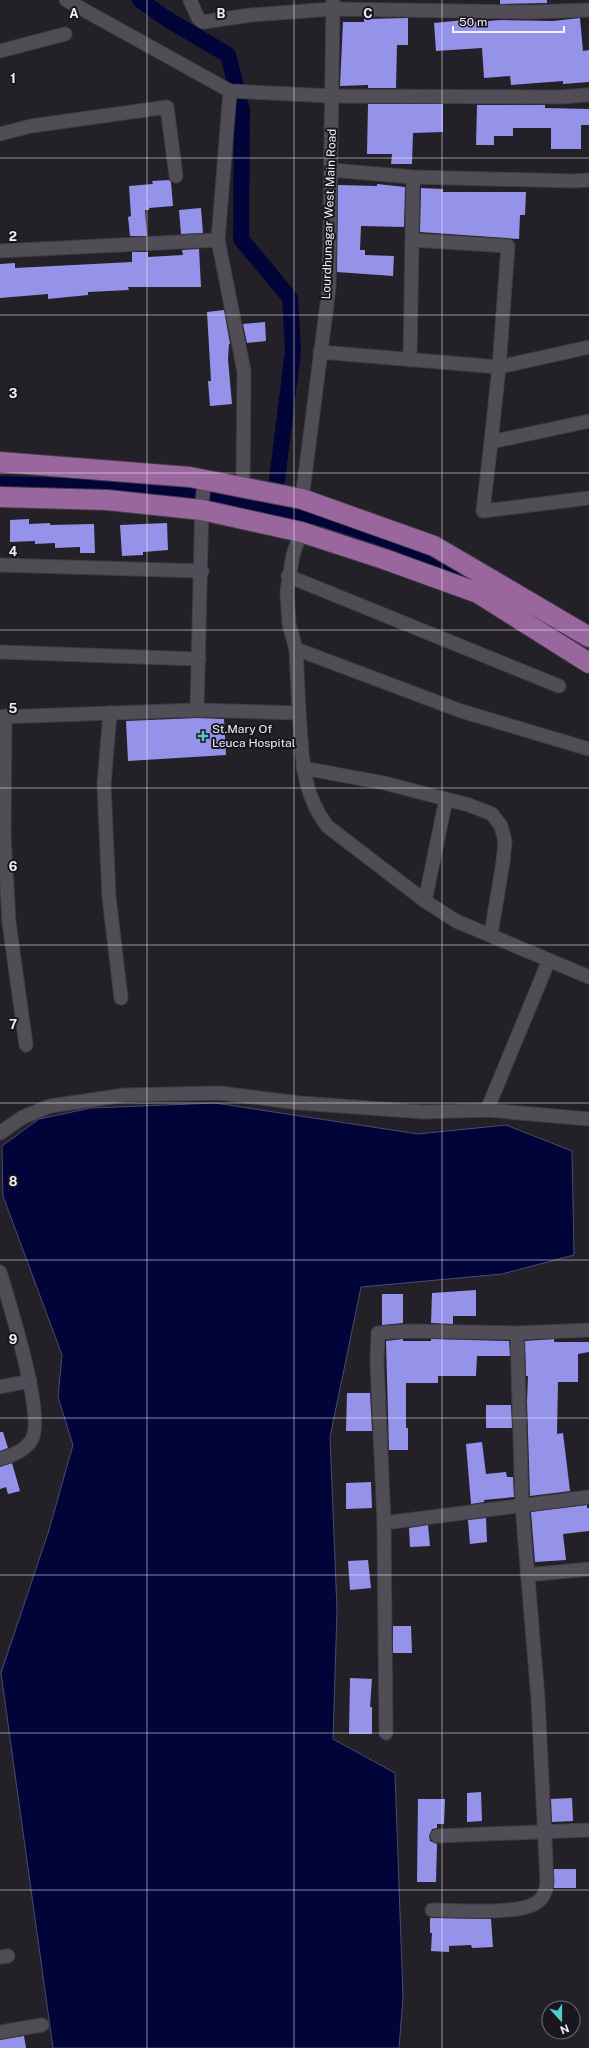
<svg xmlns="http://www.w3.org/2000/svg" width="589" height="2048" font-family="'Public Sans',sans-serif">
<rect width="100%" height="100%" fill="#232028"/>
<path fill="#000438" stroke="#494b71" d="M215 1103 418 1134 506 1125 572 1151 574 1255 502 1274 361 1287 330 1437 337 1610 333 1739 395 1773 403 1997 399 2048H53L1 1673 49 1530 73 1445 58 1397 62 1355 3 1196 2 1146 39 1119 91 1108Z"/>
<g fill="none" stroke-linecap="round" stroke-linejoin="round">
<g stroke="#000438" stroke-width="16">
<path d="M140 0 167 19 228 55 242 110 241 239 290 298 293 351 274 504"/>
<path d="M0 484 184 490 325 519 400 544 467 574"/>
</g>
</g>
<g fill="#9592e9">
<path d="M500 0H547V3L500 4Z"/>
<path d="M408 18V45H397L396 88H368V85L340 86 343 22H364V19Z"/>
<path d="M580 18 583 51 589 50V82L563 84V81L511 85 510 76 484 78 482 48 436 51 434 23 474 19 475 22 501 20 553 21Z"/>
<path d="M368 104H443V132L413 133 412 164H391L392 154H367Z"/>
<path d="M477 105H545V108L589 109V125H581V149H551V128H513V136H494V145H476Z"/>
<path d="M169 180 171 182 173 206 149 208V210H145L147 236H130L128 217 131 216 129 186 153 184 152 181Z"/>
<path d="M377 184 405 187 404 227 361 226 360 250H365V255L394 256 393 276 337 272 338 185 377 186Z"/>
<path d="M421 188 443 189V192H526L525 215H520L519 239 420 232Z"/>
<path d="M201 208 203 233 181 234 179 210Z"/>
<path d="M199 249 201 287H128L129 290 88 292V295L48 299V294L0 298V264L15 263V268L132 262V252H148V257L183 255 182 250Z"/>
<path d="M224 310 230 344H229L228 359 232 404 210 406 208 381H211L207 312Z"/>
<path d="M265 322 266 341 247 343 243 324Z"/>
<path d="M29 519V524L50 523V525L94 524 95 553H80V547L55 548V543L35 544V541L10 542V520Z"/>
<path d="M167 523 168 550 143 552V555L122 556 120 525Z"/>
<path d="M197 718 224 719 226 755 128 761 126 721Z"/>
<path d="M476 1290V1316H453V1324L431 1323 432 1293Z"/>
<path d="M382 1294H403V1323L382 1325Z"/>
<path d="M403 1339V1341H431V1339L509 1341 510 1356H477L476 1376H438V1383H406V1428H408V1450H389L386 1341Z"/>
<path d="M554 1339V1342H589V1352L578 1354V1382H558L557 1434 563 1433 570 1491 530 1496 527 1401 528 1376H526L525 1341Z"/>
<path d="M347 1393H370L372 1431H346Z"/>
<path d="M486 1405H511L512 1428H486Z"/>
<path d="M0 1432H3L8 1448 0 1451Z"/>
<path d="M482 1442 486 1474 506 1472 507 1477H513L514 1497 484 1500V1502L471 1504 466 1444Z"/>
<path d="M12 1463 20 1491 8 1494 6 1487 0 1489V1467Z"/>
<path d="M371 1482 372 1508 346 1509V1483Z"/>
<path d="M587 1505V1508H589V1531L563 1534 566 1560 535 1562 531 1512Z"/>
<path d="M486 1518 487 1542 470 1544 468 1520Z"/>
<path d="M428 1525 430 1546 410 1547 409 1528Z"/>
<path d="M368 1560 371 1588 350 1590 348 1561Z"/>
<path d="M393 1626H411L412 1653H393Z"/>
<path d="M350 1678 372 1679 370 1707H372V1734H349Z"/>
<path d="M481 1792 482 1821 467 1822V1793Z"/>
<path d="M572 1798 573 1821 552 1822 551 1799Z"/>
<path d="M418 1799H445L444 1824H437V1828L432 1829 429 1836 430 1841 437 1844 436 1882H417Z"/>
<rect x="554" y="1869" width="22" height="19"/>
<path d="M430 1918 491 1919 493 1947 472 1948 471 1945 449 1946V1952L431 1951 432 1933H430Z"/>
<path d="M24 2036 26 2048H0V2040Z"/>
</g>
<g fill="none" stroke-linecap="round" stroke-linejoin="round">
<g stroke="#403c43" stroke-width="15">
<g id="minor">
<path d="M66 0 230 91 332 96 559 97 589 95"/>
<path d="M190 0 198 18 203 22 251 15 333 9 532 12 589 10"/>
<path d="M0 51 65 34"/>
<path d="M230 91 218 240 244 371 243 488"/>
<path d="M0 134 31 126 167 107 176 176"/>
<path d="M331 170 413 177 574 181 589 180"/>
<path d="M413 177 412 240 508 246 499 367 491 442 589 421"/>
<path d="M0 251 218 240"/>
<path d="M320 352 499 367 589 347"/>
<path d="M410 360 412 240"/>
<path d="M491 442 483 511 589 498"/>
<path d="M302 499 329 288 333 0"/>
<path d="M0 565 202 571"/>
<path d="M288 576 559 686"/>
<path d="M296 649 461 711 589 749"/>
<path d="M0 652 199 659"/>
<path d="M197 710 202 501 205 480"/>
<path d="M110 713 104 784 109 897 121 998"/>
<path d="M299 713 296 649 289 624 287 591 293 555 301 532"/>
<path d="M5 716 4 835 9 922 26 1045"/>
<path d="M0 717 197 710 299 713C303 757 300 789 327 826L425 901 456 921 589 977"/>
<path d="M303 768 384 783 469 805 492 814 501 826 505 841 503 862 491 934"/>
<path d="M425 901 446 799"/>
<path d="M487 1110 549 960"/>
<path d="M0 1133 23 1117 50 1106 125 1095 220 1093 300 1103 369 1108 424 1112 487 1110 589 1119"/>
<path d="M0 1272C8 1300 47 1419 31 1441 24 1451 11 1456 0 1459"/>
<path d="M0 1387 30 1381"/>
<path d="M384 1523 377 1362 378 1333 409 1331 517 1333 589 1330"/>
<path d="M527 1575 589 1569"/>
<path d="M386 1733 384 1523 589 1497"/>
<path d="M437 1836 589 1830"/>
<path d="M432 1910C455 1910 519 1915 536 1903 544 1898 546 1891 547 1882L538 1699 522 1506 517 1333"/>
<path d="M0 1957 8 1956"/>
<path d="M0 2032 42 2025"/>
</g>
</g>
<g stroke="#403c43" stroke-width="22">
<g id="primary">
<path d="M0 462 190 477 302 499 434 546 589 637"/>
<path d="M0 497 107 500 202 510 301 532 384 559 478 593 589 663"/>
</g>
</g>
<use href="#minor" stroke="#514d57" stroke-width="13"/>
<use href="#primary" stroke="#9a669e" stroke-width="20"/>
</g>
<path fill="none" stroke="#f3f0f6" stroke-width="1" stroke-opacity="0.55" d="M147 0V2048M294 0V2048M442 0V2048M0 158H589M0 315H589M0 473H589M0 630H589M0 788H589M0 945H589M0 1103H589M0 1260H589M0 1418H589M0 1575H589M0 1733H589M0 1890H589"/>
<path fill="#51ccd3" stroke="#1a161e" stroke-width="1.5" d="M201 730h4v4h4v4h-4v4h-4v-4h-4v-4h4z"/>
<g text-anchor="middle" stroke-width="4" stroke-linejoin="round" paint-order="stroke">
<g font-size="12" fill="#f3f0f6" stroke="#1a161e">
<text transform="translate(329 214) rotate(-88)" y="4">Lourdhunagar West Main Road</text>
</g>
<g font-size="12" fill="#f3f0f6" stroke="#1a161e" text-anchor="start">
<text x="212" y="733">St.Mary Of<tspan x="212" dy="14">Leuca Hospital</tspan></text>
</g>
</g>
<g font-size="13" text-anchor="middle" font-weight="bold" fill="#f3f0f6" stroke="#1a161e" stroke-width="4" stroke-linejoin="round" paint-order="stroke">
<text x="74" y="18">A</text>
<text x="221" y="18">B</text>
<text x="368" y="18">C</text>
<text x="13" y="83">1</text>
<text x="13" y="241">2</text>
<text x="13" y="398">3</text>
<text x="13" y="556">4</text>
<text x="13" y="713">5</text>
<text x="13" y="871">6</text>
<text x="13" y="1029">7</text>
<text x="13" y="1186">8</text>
<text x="13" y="1344">9</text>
</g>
<g transform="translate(561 2020) rotate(159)"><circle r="19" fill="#1a161e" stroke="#716d74"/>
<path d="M0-3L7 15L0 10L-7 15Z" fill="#51ccd3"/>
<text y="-6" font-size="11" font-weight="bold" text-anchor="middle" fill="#f3f0f6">N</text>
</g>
<path d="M453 26v6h111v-6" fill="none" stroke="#f3f0f6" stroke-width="2"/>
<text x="459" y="26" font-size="12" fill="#f3f0f6" stroke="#1a161e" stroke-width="3" paint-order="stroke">50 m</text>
</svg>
